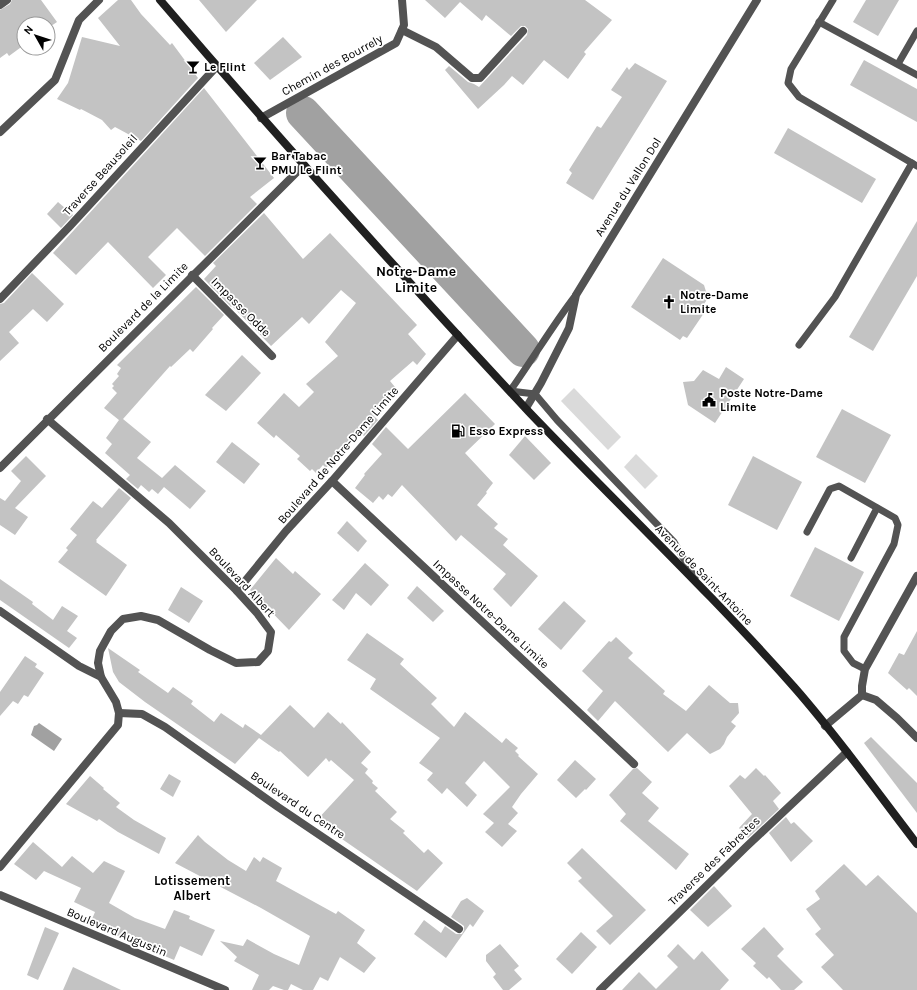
<svg xmlns="http://www.w3.org/2000/svg" width="917" height="990" font-family="Karla,sans-serif">
<rect width="100%" height="100%" fill="#fff"/>
<g fill="#dadada">
<path d="M574 388 621 437 608 450 561 401Z"/>
<path d="M636 454 658 476 645 489 624 467Z"/>
</g>
<path fill="#a1a1a1" d="M39 723 62 739 54 751 31 735 34 726 37 725Z"/>
<g fill="none" stroke-linecap="round" stroke-linejoin="round">
<path stroke="#a1a1a1" stroke-width="34" d="M303 113 523 350"/>
</g>
<g fill="#c3c3c3">
<path d="M12 0H41L57 22 48 28V24H24V45L9 56 7 53 0 58V10L10 4Z"/>
<path d="M118 0H131L141 14 170 45 172 43 198 78 141 141 115 127 111 130 102 120 81 109 80 110 57 99 68 83 82 37 120 46 98 18Z"/>
<path d="M199 0H257L226 32Z"/>
<path d="M425 0H585L612 20 584 52 586 54 568 79 544 60 523 85 512 76 504 85 478 109 445 70 449 66 468 82 474 84 479 87 527 35 528 29 525 26H521L511 36 486 15 482 21 460 2 445 18Z"/>
<path d="M866 0H899L878 36 853 22Z"/>
<path d="M283 37 302 57 270 80 254 63Z"/>
<path d="M864 60 917 89V122L850 85Z"/>
<path d="M635 63 667 81 593 200 566 183 572 173 569 170 597 126 601 128 622 97 611 90 627 67 629 70Z"/>
<path d="M204 88 274 178 250 197 257 204 205 256 177 228 148 257 166 275 153 288 108 242 76 275 53 253Z"/>
<path d="M788 128 876 179 862 203 774 153Z"/>
<path d="M58 202 73 215 61 228 47 214Z"/>
<path d="M264 213 303 259 330 233 417 325 408 334 426 354 417 365 413 361 390 381 395 387 372 414 378 420 364 436 358 431 326 468 323 465 316 473 312 469 310 471 297 459 300 456 276 435 274 438 257 423 284 393 299 407 314 392 306 384 338 356 325 342 356 303 341 290 309 324 302 317 271 346 232 306 231 307 204 279 216 266 213 263Z"/>
<path d="M917 221V276L873 351 849 337Z"/>
<path d="M663 258 704 285 708 298 702 307 706 310 687 338 683 336 680 340 631 307Z"/>
<path d="M32 273 64 304 47 322 33 309 9 332 19 343 0 361V304L4 303Z"/>
<path d="M196 287 224 315 212 328 213 329 193 352 190 349 171 367 170 366 123 419 151 442 137 458 162 478 175 465 206 491 190 509 164 487 158 494 152 489 149 492 141 485 138 489 126 479 130 475 105 453 112 444 106 438 119 420 104 408 117 393 112 388 114 386 112 384 119 376 117 374 121 368 117 365Z"/>
<path d="M242 355 261 373 226 411 205 395Z"/>
<path d="M726 367 744 379 715 423 688 405 683 382 694 381 703 370 719 379Z"/>
<path d="M465 393 495 424 465 453 493 483 486 492 487 493 477 505 498 524 494 528 508 539 503 545 538 576 511 607 493 589 506 574 461 535 456 541 402 485 392 497 388 494 383 500 379 496 373 503 355 488 365 475 364 474 382 454 372 444 386 427 408 449Z"/>
<path d="M842 409 891 435 865 483 816 457Z"/>
<path d="M525 436 551 463 534 480 509 455Z"/>
<path d="M232 442 260 464 244 484 216 462Z"/>
<path d="M26 456 46 476 15 508 28 517 15 535 0 525V498L5 501 21 481 11 471Z"/>
<path d="M753 456 802 482 777 530 728 505Z"/>
<path d="M119 488 131 498 96 540 97 541 96 542 127 565 106 596 58 562 68 550 66 548 77 535 70 529 93 501 102 508Z"/>
<path d="M347 521 367 541 358 552 337 533Z"/>
<path d="M815 547 864 572 839 621 790 596Z"/>
<path d="M276 558 293 574 295 571 321 594 289 630 250 590Z"/>
<path d="M365 563 389 585 371 606 356 593 344 610 332 600Z"/>
<path d="M0 579 33 602 32 604 53 620 62 606 78 616 67 631 77 638 69 648 0 600Z"/>
<path d="M417 586 444 611 433 622 407 598Z"/>
<path d="M181 587 203 601 189 623 168 610Z"/>
<path d="M564 601 586 621 561 650 538 629Z"/>
<path d="M917 631V696L909 688 907 690 888 673 899 653 904 655Z"/>
<path d="M367 633 404 659 400 664 437 698 431 704 454 727 465 712 502 743 506 738 518 748 515 751 519 755 518 756 538 774 521 794 512 807 518 813 508 824 517 831 502 847 485 832 494 823 483 814 510 787 484 761 465 783 477 795 467 807 447 788 442 794 427 780 433 773 419 763 440 738 370 689 376 679 347 660Z"/>
<path d="M616 637 633 653 628 658 665 691 663 694 686 711 709 685 730 703H738L739 713 731 722 736 726 727 737 724 744 720 749 710 754 687 733 668 752 615 701 598 721 587 710 603 691 582 671 609 641 611 642Z"/>
<path d="M108 648 140 670 138 672 168 693 173 687 193 701 191 704 214 722 221 713 243 728 245 724 261 735 290 705 314 728 328 712 341 724 342 722 371 752 361 763 368 769 365 773 373 781 372 783 378 788 375 791 397 812 390 819 405 831 403 833 424 853 428 849 443 863 417 891 316 821 354 780 331 760 329 762 326 758 308 777 280 751 279 752 259 738 235 764 145 702 119 682 113 672Z"/>
<path d="M25 656 37 664 35 667 44 673 28 697 24 695 18 704 13 701 0 716V692Z"/>
<path d="M871 737 917 783V813L864 743Z"/>
<path d="M575 760 596 779 586 790 585 789 576 798 557 780Z"/>
<path d="M637 768 652 782 642 793 659 808 648 821 689 854 676 870 620 821 626 814 609 795 633 769Z"/>
<path d="M756 768 764 776 765 775 781 793 773 801 779 809 748 838 739 828 752 814 729 786 740 775 745 779Z"/>
<path d="M169 774 181 781 173 797 160 789Z"/>
<path d="M90 776 104 788 103 789 120 803 116 807 134 820 166 838 159 854 118 832 99 819 97 821 66 804Z"/>
<path d="M786 817 791 824 794 822 813 841 791 862 769 833Z"/>
<path d="M198 835 205 842 228 860 246 871 254 857 260 862 263 857 282 868 276 881 336 914 338 911 365 930 357 943 376 958 364 973 340 957 328 981 320 977 313 990H303L291 984 288 990H284L273 986 269 990H252L259 975 234 961 237 957 220 941 243 946 247 939 274 954 299 965 310 936 261 908 175 863Z"/>
<path d="M33 842 62 867 72 856 93 873 104 861 125 871 109 903 135 918 165 929 174 910 190 916 189 919 215 930 202 956 180 946 174 960 90 924 95 912 74 902 81 888 44 871 36 880 14 864Z"/>
<path d="M582 848 646 910 610 945 596 931 613 916 578 881 582 878 567 863Z"/>
<path d="M844 864 866 886 878 875 917 913V990H843L821 967 834 955 815 934 821 929 806 909 820 899 815 891Z"/>
<path d="M714 886 732 906 708 927 690 910Z"/>
<path d="M467 898 484 911 473 927 470 924 446 958 414 934 424 920 441 933 445 926 456 934H462L464 930V926L451 917 461 901Z"/>
<path d="M45 927 59 933 38 980 27 975Z"/>
<path d="M764 927 784 949 777 956 803 982 794 990H781L769 977 767 979 753 966 756 963 741 949Z"/>
<path d="M581 932 597 947 572 974 556 959Z"/>
<path d="M500 944 519 966 514 970 522 979 509 990H503L493 977 496 974 486 961V955Z"/>
<path d="M678 944 694 960 702 951 729 980 720 990H622L639 972 656 989 678 967 667 956Z"/>
<path d="M73 967 121 990H63Z"/>
</g>
<g fill="none" stroke-linecap="round" stroke-linejoin="round">
<g stroke="#535353" stroke-width="7">
<path d="M833 0 791 69 788 83 799 97 917 166"/>
<path d="M819 22 917 75"/>
<path d="M898 64 917 31"/>
<path d="M576 295C552 326 533 359 510 391L535 394 557 420 674 542 695 578"/>
<path d="M799 345 835 297 912 163"/>
<path d="M807 532 830 489 839 486 895 518 898 525 894 544 844 637V651L853 663 865 669"/>
<path d="M851 558 877 508"/>
</g>
<g stroke="#535353" stroke-width="8">
<path d="M0 5 7 0"/>
<path d="M402 30 436 47 472 78H480L523 31"/>
<path d="M261 118 396 43 404 25 402 0"/>
<path d="M0 132 55 80 79 20 99 0"/>
<path d="M192 275 272 356"/>
<path d="M0 299 70 226 217 66"/>
<path d="M526 408 541 383 569 328 576 295 757 0"/>
<path d="M0 468 304 165"/>
<path d="M332 481 634 764"/>
<path d="M237 591 286 531 332 481 458 335"/>
<path d="M0 611 79 666 101 677"/>
<path d="M862 695V686L865 669 917 576"/>
<path d="M119 713 142 714 165 727 278 807 459 929"/>
<path d="M825 726 862 695 876 700 897 718 917 738"/>
<path d="M0 867 118 725 119 713 116 702 101 677 98 663 100 651 111 631 123 619 141 616 158 620 210 650 236 663 258 662 268 651 271 632 257 613 237 591 169 523 47 419"/>
<path d="M0 895 225 990"/>
<path d="M600 990 746 847 847 752"/>
</g>
<path stroke="#202020" stroke-width="8" d="M160 0C280 140 403 277 529 412 617 504 710 592 794 687 838 737 877 792 917 844"/>
</g>
<defs>
<g id="bar-bare" transform="scale(1.08)"><path d="M-6-5H6L.8 .8V4.5H3.5V6h-7V4.5H-.8V.8Z" fill="#000" stroke="#fff" stroke-width="2.5" paint-order="stroke"/></g>
<g id="church-bare" transform="scale(1.08)"><path d="M-1.2-6h2.4v3.5h3.3v2.4h-3.3V6h-2.4V-.1h-3.3v-2.4h3.3Z" fill="#000" stroke="#fff" stroke-width="2.5" paint-order="stroke"/></g>
<g id="civic-bare" transform="scale(1.08)"><path d="M-.6-6.5H3V-4.5H.6V-3L4-1V1h2V6H-6V1h2V-1L-.6-3ZM-1.2 2.5V6h2.4V2.5Z" fill="#000" stroke="#fff" stroke-width="2.5" paint-order="stroke"/></g>
<g id="fuel-bare" transform="scale(1.08)"><path d="M-5.5-6h7V0h2V4h1.3V-2.5L3-4.5l.8-.8L6-3V5H2.5V1h-1V6h-7ZM-4.2-4.7v3.2H.2V-4.7Z" fill="#000" stroke="#fff" stroke-width="2.5" paint-order="stroke"/></g>
</defs>
<g fill-rule="evenodd">
<use href="#bar-bare" x="193" y="67"/>
<use href="#bar-bare" x="260" y="163"/>
<use href="#church-bare" x="669" y="302"/>
<use href="#civic-bare" x="709" y="400"/>
<use href="#fuel-bare" x="458" y="431"/>
</g>
<g text-anchor="middle" stroke-width="3.5" stroke-linejoin="round" paint-order="stroke">
<g font-size="12" fill="#000" stroke="#fff">
<text transform="translate(332 65) rotate(-29)" y="4">Chemin des Bourrely</text>
<text transform="translate(100 175) rotate(-48)" y="4">Traverse Beausoleil</text>
<text transform="translate(628 187) rotate(-58)" y="4">Avenue du Vallon Dol</text>
<text transform="translate(143 307) rotate(-45)" y="4">Boulevard de la Limite</text>
<text transform="translate(241 307) rotate(45)" y="4">Impasse Odde</text>
<text transform="translate(338 455) rotate(-49)" y="4">Boulevard de Notre-Dame Limite</text>
<text transform="translate(704 575) rotate(46)" y="4">Avenue de Saint-Antoine</text>
<text transform="translate(242 582) rotate(47)" y="4">Boulevard Albert</text>
<text transform="translate(491 614) rotate(43)" y="4">Impasse Notre-Dame Limite</text>
<text transform="translate(298 805) rotate(34)" y="4">Boulevard du Centre</text>
<text transform="translate(714 861) rotate(-44)" y="4">Traverse des Fabrettes</text>
<text transform="translate(117 932) rotate(23)" y="4">Boulevard Augustin</text>
</g>
<g font-size="12" font-weight="bold" fill="#000" stroke="#fff" text-anchor="start">
<text x="204" y="71">Le Flint</text>
<text x="271" y="160">Bar Tabac<tspan x="271" dy="14">PMU Le Flint</tspan></text>
<text x="680" y="299">Notre-Dame<tspan x="680" dy="14">Limite</tspan></text>
<text x="720" y="397">Poste Notre-Dame<tspan x="720" dy="14">Limite</tspan></text>
<text x="469" y="435">Esso Express</text>
</g>
<g font-size="13" font-weight="bold" fill="#000" stroke="#fff">
<text x="192" y="885">Lotissement<tspan x="192" dy="15">Albert</tspan></text>
</g>
<g font-size="14" font-weight="bold" fill="#000" stroke="#fff">
<text x="416" y="276">Notre-Dame<tspan x="416" dy="16">Limite</tspan></text>
</g>
</g>
<g transform="translate(36 36) rotate(309)"><circle r="19" fill="#ffffff" stroke="#999999"/>
<path d="M0-3L7 15L0 10L-7 15Z" fill="#000000"/>
<text y="-6" font-size="11" font-weight="bold" text-anchor="middle" fill="#000000">N</text>
</g>
</svg>
